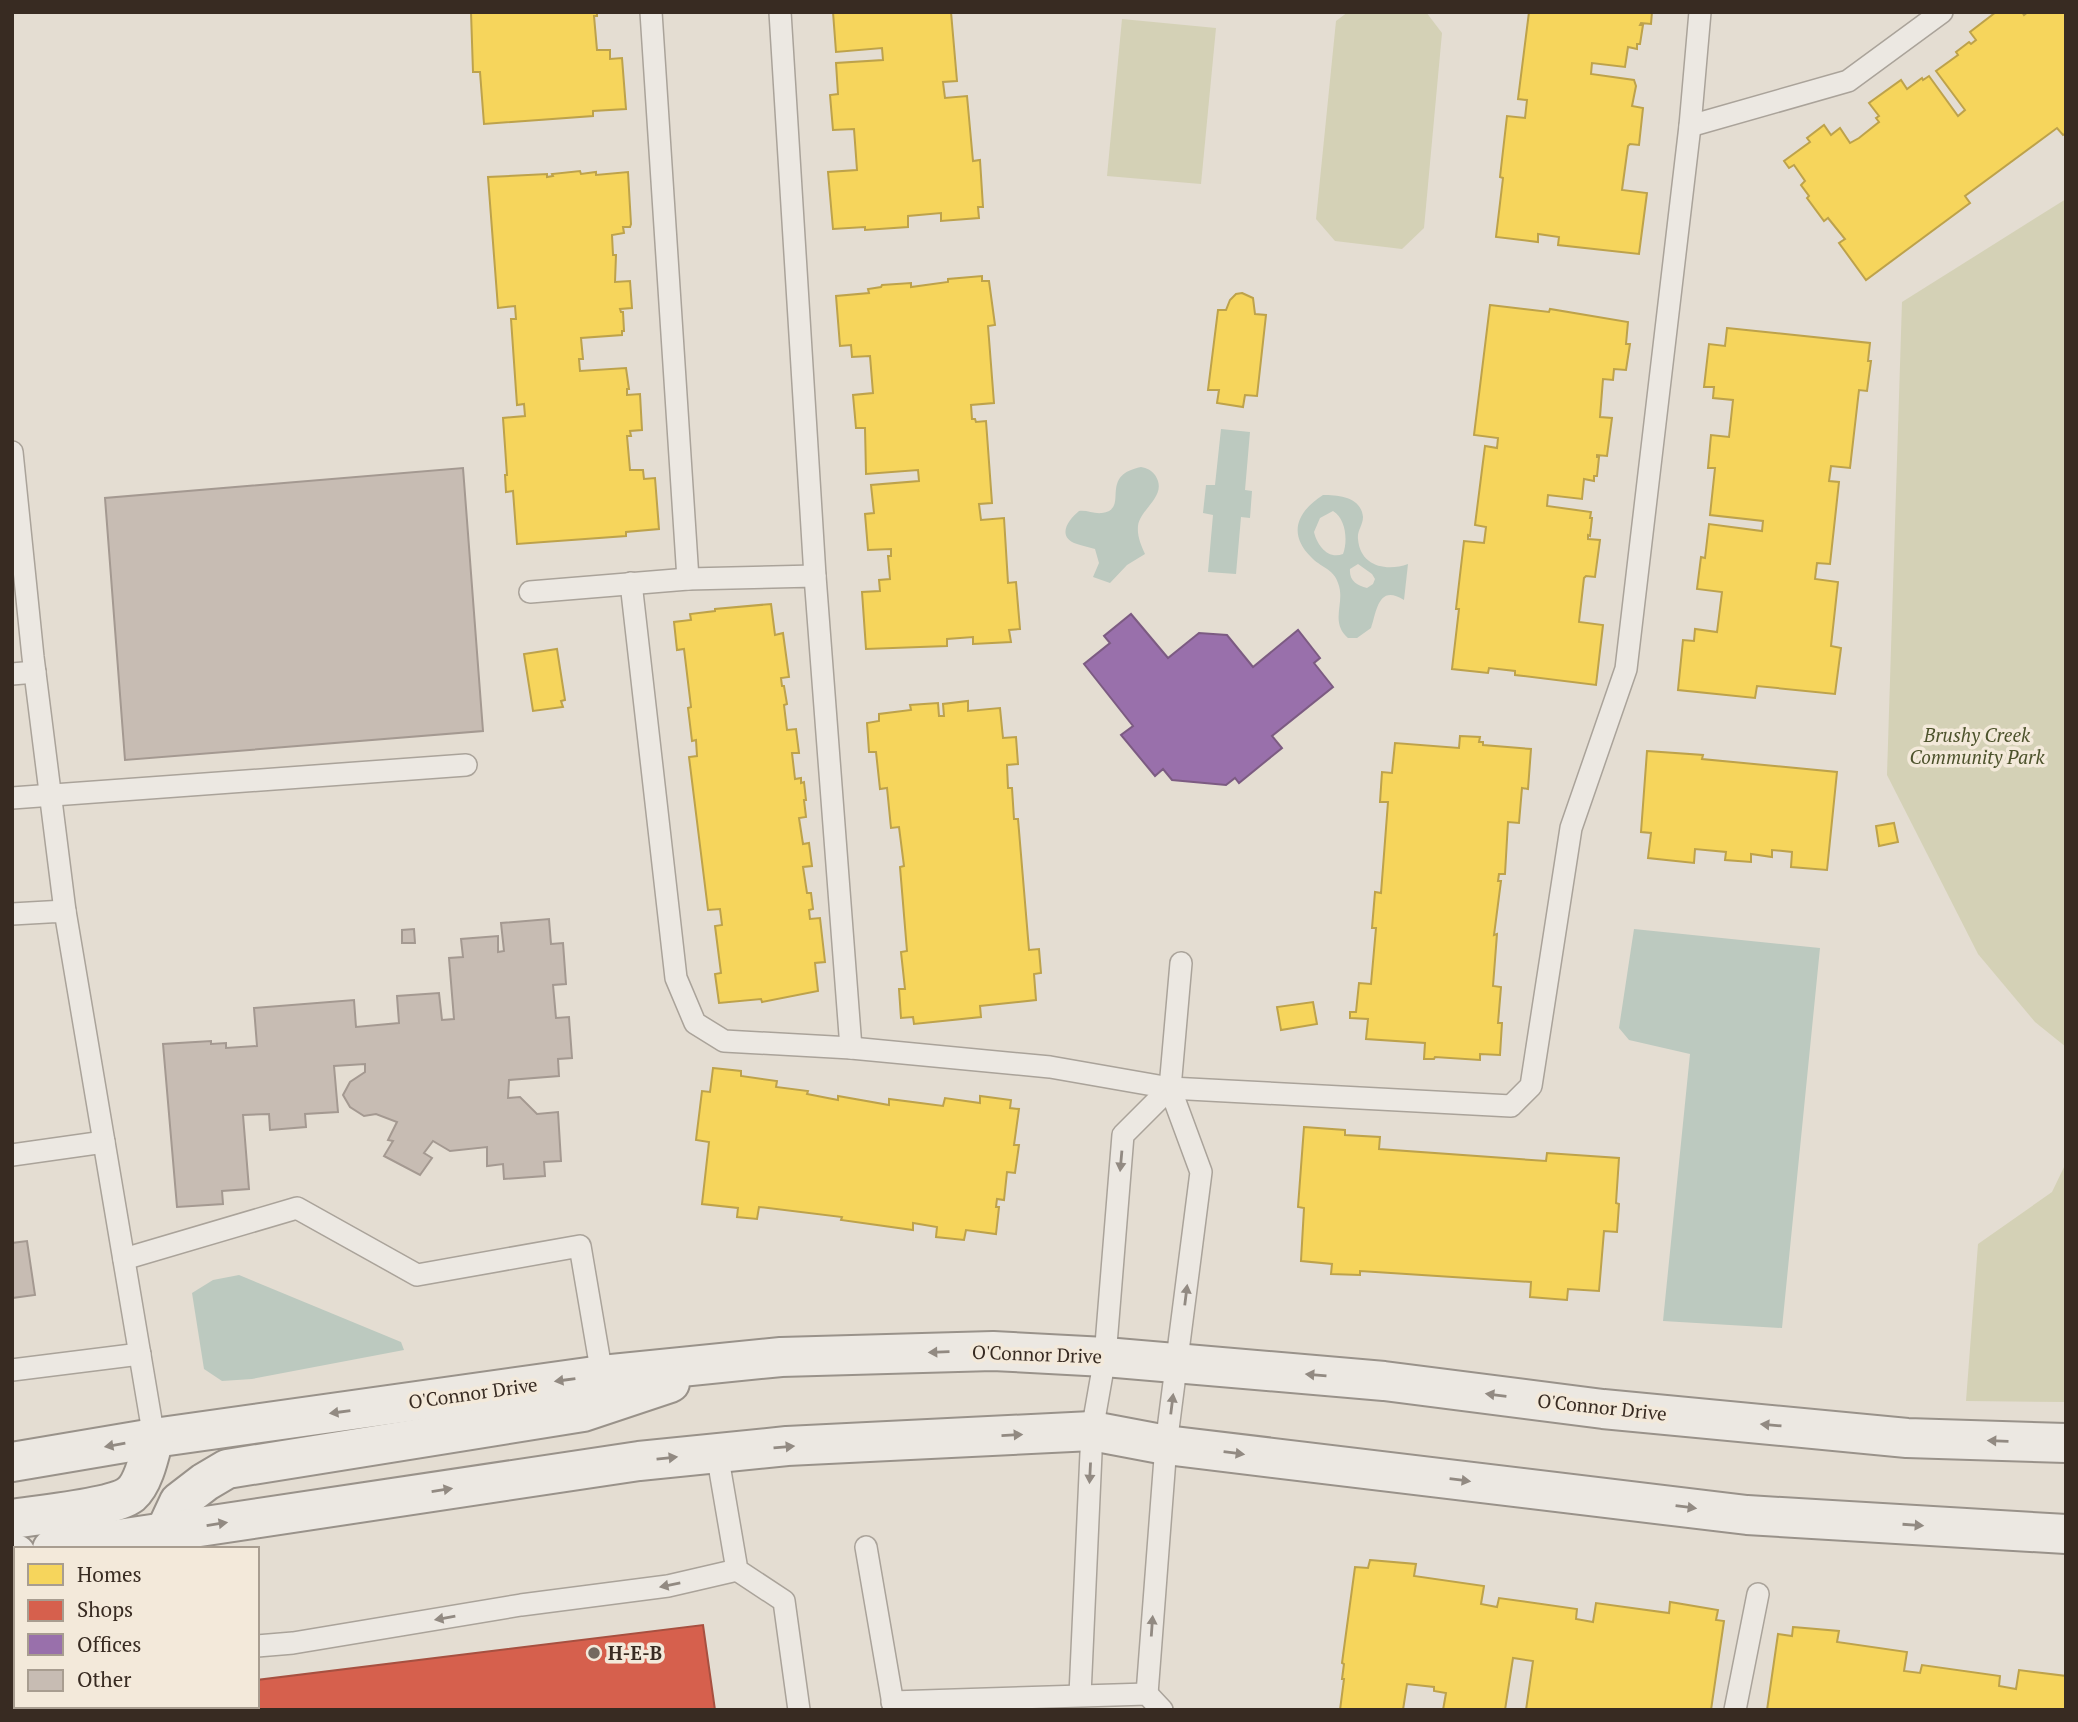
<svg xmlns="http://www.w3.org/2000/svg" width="2078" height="1722" font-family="'PT Serif',serif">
<rect width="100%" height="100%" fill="#e4ddd2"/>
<g fill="#d4d1b6">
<path d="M1348 12H1426L1442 33 1424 228 1402 249 1335 241 1316 219 1336 21Z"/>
<path d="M1122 19 1216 28 1201 184 1107 176Z"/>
<path d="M2066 199V1047L2035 1022 1978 954 1887 775 1902 302Z"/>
<path d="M2066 1163V1402L1966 1401 1978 1244 2052 1192Z"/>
</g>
<g fill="#bcc9bf" fill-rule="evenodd">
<path d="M1221 429 1250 432 1245 490 1252 491 1250 518 1241 517 1236 574 1208 572 1213 515 1203 513 1206 485H1215Z"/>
<path d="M1141 467C1147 468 1151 470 1155 475 1169 496 1140 508 1138 526 1137 536 1141 545 1145 554L1127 565 1110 583 1093 577 1099 563 1095 549C1089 547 1082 546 1077 544 1056 537 1068 520 1079 511 1087 510 1094 514 1102 513 1131 509 1097 476 1141 467Z"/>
<path d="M1323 495C1339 495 1361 497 1363 517 1363 525 1357 531 1358 539 1360 566 1386 572 1408 564L1404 600C1378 584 1377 611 1371 628L1357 638H1348C1329 621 1346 603 1338 583 1334 569 1320 567 1311 557 1287 533 1298 511 1323 495ZM1333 511C1346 519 1348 541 1343 554 1328 560 1317 545 1314 532L1320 518ZM1358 564 1372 574 1375 579 1373 584 1367 588C1357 585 1349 581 1350 569Z"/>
<path d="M1634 929 1820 948 1782 1328 1663 1321 1690 1054 1629 1040 1619 1028Z"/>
<path d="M239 1275 401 1342 404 1350 252 1379 222 1381 204 1369 192 1293 213 1280Z"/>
</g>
<g fill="#f6d55c" stroke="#bda24b" stroke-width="2">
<path d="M471 12H597V16H594L597 50H610V59L622 58 626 109 593 111V116L484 124 480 72H473Z"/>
<path d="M833 12H951L957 81 943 82 945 98 967 96 973 161 980 160 983 207H978L979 218 941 221V213L908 216V227L865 230V227L833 229 828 172 857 170 854 129 833 130 830 95 838 94 836 63 883 60 882 48 836 52Z"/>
<path d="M1529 12H1652L1651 24 1641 23 1640 25H1643L1640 44H1637V49L1628 47 1625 67 1592 63 1591 74 1634 80 1636 86 1632 106 1643 108 1639 145 1630 144 1628 146 1622 190 1647 193 1639 254 1558 245 1559 237 1538 234V242L1496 237 1503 178 1500 177 1507 116 1525 118 1527 100 1518 99Z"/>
<path d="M1996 12H2022L2024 15 2028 12H2066V133L2063 135 2057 128 1965 196 1970 203 1866 280 1839 243 1845 239 1828 218 1824 221 1807 198 1809 196 1801 185 1805 181 1794 165 1789 168 1784 161 1810 142 1807 138 1824 125 1831 135 1840 128 1850 143 1859 138 1879 122 1876 118 1879 116 1869 103 1901 80 1907 89 1922 78 1923 80 1929 76 1958 116 1965 110 1936 71 1958 55 1956 52 1969 42 1971 44 1976 40 1970 32Z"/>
<path d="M580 171 581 174 596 172V175L628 172 631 224 630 227H623L624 233 612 235 613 255H616L615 282 630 281 632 308 620 309 621 312H623L624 331H622V335L581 338 583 359H579L580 371 626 368 629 389H627V395L640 394 642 430 630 431 631 436H627L630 470H643L644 479 655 478 659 529 626 532V536L517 544 513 491 506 492 505 475H507L503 418 525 416 524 404 517 405 511 319H516L515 306 498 308 488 177 547 174V177L553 176 552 174Z"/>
<path d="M982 276V281H989L995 325 988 326 994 403 971 405 972 419H975L976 422 986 421 992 503 979 504 981 520 1004 518 1008 583 1016 582 1020 629 1009 630 1011 642 973 644V637L947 639V646L866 649 862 592 880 591 879 580 890 579 888 556H891V549L868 550 865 514 874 513 871 485 919 481 918 470 866 474 865 428H856L853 395 873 393 870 356 852 357 851 345 840 346 836 296 869 293 868 289 881 287 882 285 911 283V287L948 282V279Z"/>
<path d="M1242 293 1253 298 1255 314 1266 315 1257 396 1245 395 1243 407 1217 403 1219 390H1208L1218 310H1226L1230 300 1236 294Z"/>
<path d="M1490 305 1549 312 1550 309 1628 322 1626 344H1630L1626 370 1614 369 1613 380 1603 379 1600 417 1612 418 1607 456 1597 455V457H1599L1597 476H1594V481L1584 479 1582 499 1548 495 1547 506 1591 512 1590 518H1592L1590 536 1588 535V539L1600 540 1595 577 1586 576 1584 578 1579 622 1603 625 1596 685 1515 675V671L1489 668 1488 673 1452 669 1459 609H1456L1464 541 1484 543 1486 527 1475 525 1485 446 1497 448 1498 438 1474 435Z"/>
<path d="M1727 328 1870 343 1868 361H1871L1867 391 1859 390 1850 468 1831 466 1829 481 1839 482 1830 564 1817 563 1815 579 1838 582 1831 646 1841 648 1835 694 1757 686 1755 698 1678 690 1683 640 1694 641 1695 629 1717 632 1722 592 1697 589 1701 557 1705 558 1709 524 1762 531 1763 521 1710 515 1715 468H1708L1711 435 1729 437 1733 400 1713 398 1714 387H1704L1709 344 1725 346Z"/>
<path d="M771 604 775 635 783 633 789 677 781 678 782 686H784L787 704 784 705 787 730 796 729 799 753H792L795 779 801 778V783L804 782 806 800H804L806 817 799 818 803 844 809 843 812 866 803 867 807 893H811L813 909 809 910 810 919 820 918 825 962 815 963 818 991 762 1002 761 999 719 1003 715 974 721 973 715 926 722 925 720 909 708 910 689 757 697 756 696 740 692 741 688 708 691 707 684 649 677 650 674 622 691 620 690 614 715 611V609Z"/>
<path d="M557 649 565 700 561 701 563 707 533 711 524 654Z"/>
<path d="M968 701V711L1000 708 1003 738 1016 737 1018 764 1007 765 1008 788H1012L1014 819H1018L1029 950 1039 949 1041 973 1034 974 1036 1000 980 1006 981 1017 914 1024 913 1017 901 1018 899 989H905L901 952 907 951 900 867 904 866 899 827 891 828 887 788 880 789 876 752H869L867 723 879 721V714L911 710 910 705 938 703 939 716H944L943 704Z"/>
<path d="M1460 736 1480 737 1479 742H1483V745L1531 749 1528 789 1522 788 1519 823 1508 822 1505 874H1499L1498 881H1501L1494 935 1497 934 1493 986 1501 987 1498 1023H1502L1500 1055 1480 1054V1060L1435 1057 1434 1059H1424L1425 1043 1366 1039 1368 1019 1350 1018V1012H1356L1359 983 1371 984 1376 928H1372L1375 892 1381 893 1388 802H1380L1382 772 1392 773 1395 743 1459 748Z"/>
<path d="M1647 751 1703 755 1702 759 1837 772 1827 870 1791 867 1792 852 1772 850V857L1751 854V862L1725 860 1726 852 1695 849 1694 863 1648 858 1651 833 1641 832Z"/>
<path d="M1894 823 1898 842 1879 846 1876 826Z"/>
<path d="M1313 1002 1317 1024 1281 1030 1277 1007Z"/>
<path d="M713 1068 741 1071V1076L777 1081 776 1087 808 1091 807 1094 838 1100V1096L889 1105V1099L943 1106 945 1098 980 1103V1096L1011 1100 1010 1108 1019 1109 1014 1145H1019L1015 1173 1007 1172 1004 1200 997 1199 996 1207H999L996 1234 966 1230 964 1240 936 1237 937 1227 913 1223V1230L841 1220 842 1217 759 1207 757 1219 737 1217 738 1208 702 1204 709 1142 696 1140 702 1091 710 1092Z"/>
<path d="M1304 1127 1345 1130V1135L1380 1137 1379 1149 1546 1161 1547 1153 1619 1158 1616 1203 1619 1204 1617 1232 1604 1231 1599 1291 1568 1289 1567 1300 1530 1297 1531 1282 1360 1271V1275L1331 1274 1332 1264 1301 1261 1304 1208 1298 1207Z"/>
<path d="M1370 1560 1416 1564 1414 1576 1484 1586 1481 1604 1497 1607 1499 1598 1577 1609 1576 1619 1593 1622 1596 1603 1669 1613 1670 1602 1718 1610 1716 1620 1724 1621 1711 1710H1526L1533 1661 1513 1658 1505 1710H1443L1446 1693 1434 1691V1687L1407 1684 1403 1710H1340L1344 1679H1342L1344 1664 1342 1663 1355 1567 1368 1568Z"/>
<path d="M1793 1627 1839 1631 1837 1642 1907 1652 1904 1671 1920 1673 1922 1665 2000 1676 1999 1686 2016 1689 2019 1670 2066 1676V1710H1767L1778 1634 1792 1636Z"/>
</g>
<path fill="#d6604d" stroke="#a75040" stroke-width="2" d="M703 1625 715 1710H250L251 1706H257V1680Z"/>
<path fill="#9970ab" stroke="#7c5b82" stroke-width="2" d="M1131 614 1168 658 1199 633 1227 635 1253 667 1298 630 1320 658 1314 663 1333 687 1272 736 1282 748 1239 783 1235 778 1226 785 1172 780 1163 769 1155 776 1121 735 1133 726 1084 664 1110 643 1104 636Z"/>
<g fill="#c7bcb3" stroke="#a49991" stroke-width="2">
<path d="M463 468 483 731 125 760 105 498Z"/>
<path d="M549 919 551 944 563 943 566 984 553 985 556 1018 569 1017 572 1058 558 1059 559 1076 509 1080 508 1098 520 1097 537 1114 558 1112 561 1161 544 1162 545 1176 504 1179 503 1164 487 1166V1147L450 1151 433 1141 424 1153 432 1158 420 1175 384 1156 393 1141 388 1140 397 1122 376 1114 364 1116 350 1107 343 1095 350 1082 365 1072V1064L334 1066 338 1112 305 1114 306 1127 270 1130 269 1114 243 1115 249 1189 222 1191 223 1204 177 1207 163 1044 211 1041V1044L226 1043V1048L257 1046 254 1008 354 1000 356 1027 399 1023 397 996 439 993 442 1020 454 1019 449 958 463 957 461 939 498 936V952L504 951 501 923Z"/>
<path d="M414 929 415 943H402V930Z"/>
<path d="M27 1241 35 1295 12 1298V1243Z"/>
</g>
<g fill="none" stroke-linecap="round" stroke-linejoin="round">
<g stroke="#aaa39a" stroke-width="24">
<g id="service">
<path d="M651 12 688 579"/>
<path d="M780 12 815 576"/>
<path d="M1690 126 1848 81 1942 12"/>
<path d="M12 452 33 657 65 911"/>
<path d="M631 583 676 978 695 1023 724 1041 851 1048 1050 1067 1170 1088 1511 1106 1531 1086 1571 828 1626 669 1690 126 1700 12"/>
<path d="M530 592 688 579 815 576 851 1048"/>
<path d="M12 674 35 672"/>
<path d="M12 798 466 765"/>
<path d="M12 914 65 911 154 1438"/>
<path d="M12 1155 104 1142"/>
<path d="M124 1259 297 1208 417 1275 580 1246 602 1375"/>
<path d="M12 1370 140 1354"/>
<path d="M717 1453 737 1570 784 1601 799 1710"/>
<path d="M866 1547 894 1710"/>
<path d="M257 1646 293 1643 521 1605 668 1586 737 1570"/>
<path d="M1147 1694 1166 1445 1201 1172 1170 1088 1181 963"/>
<path d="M1080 1695 1092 1431 1105 1357 1123 1135 1170 1088"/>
<path d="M892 1702 1147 1694 1162 1710"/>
<path d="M12 1706 16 1705"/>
<path d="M188 1706 189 1710"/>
<path d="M1735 1710 1758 1594"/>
</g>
</g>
<g stroke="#99928a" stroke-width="42">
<g id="secondary">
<path d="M12 1462 154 1438 602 1375 781 1357 993 1351 1105 1357 1384 1381 1603 1409 1907 1438 2066 1443"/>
<path d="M12 1519C37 1515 114 1508 131 1494 144 1483 150 1453 154 1438"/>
<path d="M165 1532 179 1502 205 1482 227 1469 583 1412 670 1383"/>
<path d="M52 1549 639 1461 787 1446 1092 1431 1166 1445 1747 1515 2066 1534"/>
<path d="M12 1555 16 1554"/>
</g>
</g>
<use href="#service" stroke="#ece8e2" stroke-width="21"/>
<use href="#secondary" stroke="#ece8e2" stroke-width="38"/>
</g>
<defs><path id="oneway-solid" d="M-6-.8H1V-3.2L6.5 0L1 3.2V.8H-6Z" transform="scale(1.75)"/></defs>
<g fill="#928a82">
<use href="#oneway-solid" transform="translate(1121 1161) rotate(95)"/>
<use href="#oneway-solid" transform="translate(1186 1295) rotate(-83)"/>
<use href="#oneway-solid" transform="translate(939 1352) rotate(178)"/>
<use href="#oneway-solid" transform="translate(1316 1375) rotate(-175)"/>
<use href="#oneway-solid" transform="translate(565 1380) rotate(172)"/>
<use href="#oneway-solid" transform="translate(1496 1395) rotate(-173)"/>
<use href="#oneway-solid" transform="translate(1172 1404) rotate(-83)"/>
<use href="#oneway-solid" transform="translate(340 1412) rotate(172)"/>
<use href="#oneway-solid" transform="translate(1771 1425) rotate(-175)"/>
<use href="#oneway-solid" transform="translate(1012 1435) rotate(-3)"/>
<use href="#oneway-solid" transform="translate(1998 1441) rotate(-178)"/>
<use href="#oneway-solid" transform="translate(115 1445) rotate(170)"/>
<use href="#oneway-solid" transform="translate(784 1447) rotate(-5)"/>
<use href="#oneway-solid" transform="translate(1234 1453) rotate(7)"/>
<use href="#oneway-solid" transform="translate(667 1458) rotate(-6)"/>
<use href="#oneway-solid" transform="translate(1090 1473) rotate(93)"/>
<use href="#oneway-solid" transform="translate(1460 1480) rotate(7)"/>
<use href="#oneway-solid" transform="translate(442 1490) rotate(-9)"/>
<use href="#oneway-solid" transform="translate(1686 1507) rotate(7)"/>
<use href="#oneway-solid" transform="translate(217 1524) rotate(-9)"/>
<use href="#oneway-solid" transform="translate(1913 1525) rotate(4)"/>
<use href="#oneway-solid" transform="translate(670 1585) rotate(169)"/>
<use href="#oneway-solid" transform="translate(445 1618) rotate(170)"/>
<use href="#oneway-solid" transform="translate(1152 1626) rotate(-86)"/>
</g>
<circle fill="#746960" stroke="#f3e9da" stroke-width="2.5" cx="594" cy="1653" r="7"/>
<g text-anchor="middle" stroke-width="7" stroke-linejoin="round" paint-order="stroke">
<g font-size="19" font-style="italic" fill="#4c522b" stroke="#f3e9da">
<text x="1977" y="742">Brushy Creek<tspan x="1977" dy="22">Community Park</tspan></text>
</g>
<g font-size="19" fill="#382b22" stroke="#f3e9da">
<text transform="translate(1037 1354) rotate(2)" y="7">O'Connor Drive</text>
<text transform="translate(473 1393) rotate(-8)" y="7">O'Connor Drive</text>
<text transform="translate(1602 1407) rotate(6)" y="7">O'Connor Drive</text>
</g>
<g font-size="19" font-weight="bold" fill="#382b22" stroke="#f3e9da" text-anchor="start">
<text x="608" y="1660">H-E-B</text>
</g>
</g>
<rect width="2078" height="1722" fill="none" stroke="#382b22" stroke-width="28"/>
<rect x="14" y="1547" width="245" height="161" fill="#f3e9da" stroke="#a89d90" stroke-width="2"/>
<rect x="28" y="1564" width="35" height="21" fill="#f6d55c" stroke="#a89d90" stroke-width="2"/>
<text x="77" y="1582" font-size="21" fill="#382b22">Homes</text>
<rect x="28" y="1600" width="35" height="21" fill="#d6604d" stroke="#a89d90" stroke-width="2"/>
<text x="77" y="1617" font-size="21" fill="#382b22">Shops</text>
<rect x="28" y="1634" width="35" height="21" fill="#9970ab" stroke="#a89d90" stroke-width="2"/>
<text x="77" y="1652" font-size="21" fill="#382b22">Offices</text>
<rect x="28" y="1670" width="35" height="21" fill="#c7bcb3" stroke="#a89d90" stroke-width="2"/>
<text x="77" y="1687" font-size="21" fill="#382b22">Other</text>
</svg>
